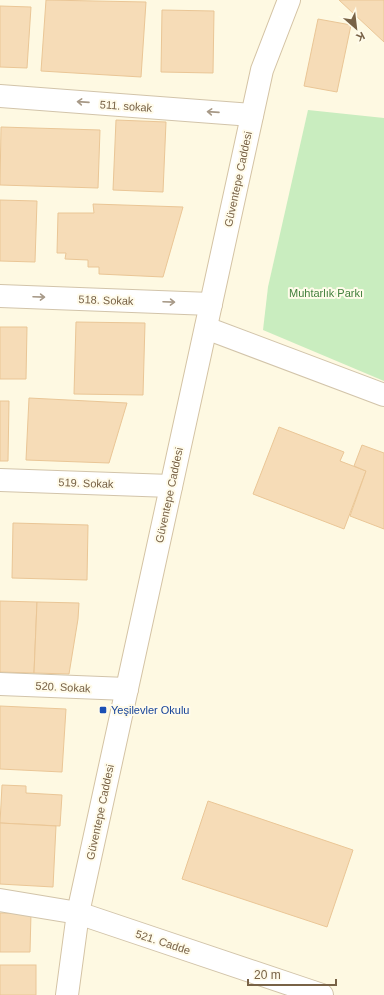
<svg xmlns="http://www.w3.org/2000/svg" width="384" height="995" font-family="Arial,sans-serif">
<rect width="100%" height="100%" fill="#fef9e2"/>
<path fill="#c9edbf" d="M308 110 384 118V381L263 330 268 287Z"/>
<g fill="#f6dcb7" stroke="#eac696">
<path d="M46 0 146 2 141 77 41 71Z"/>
<path d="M339 0H384V42Z"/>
<path d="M0 6 31 7 27 68 0 67Z"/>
<path d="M162 10 214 11 213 73 161 72Z"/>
<path d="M318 19 351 25 337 92 304 86Z"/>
<path d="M116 120 166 122 163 192 113 190Z"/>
<path d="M1 127 100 130 98 188 0 185Z"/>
<path d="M0 200 37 201 35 262 0 261Z"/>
<path d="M93 204 183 207 163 277 99 274V267H88V260L65 259 66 253H57L58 213H94Z"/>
<path d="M76 322 145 323 143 395 74 394Z"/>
<path d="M0 327H27L26 379H0Z"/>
<path d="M29 398 127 403 109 463 26 460Z"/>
<path d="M0 401H9L8 461H0Z"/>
<path d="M279 427 344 452 340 461 366 471 344 529 253 494Z"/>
<path d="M362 445 384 453V529L350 516 366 471 354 466Z"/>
<path d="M13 523 88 525 87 580 12 578Z"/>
<path d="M0 601 37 602 34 673 0 672Z"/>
<path d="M37 602 79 603 78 619 69 674 34 673Z"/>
<path d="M0 706 66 709 62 772 0 769Z"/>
<path d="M2 785 26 786V793L62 795 60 826 0 823Z"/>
<path d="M208 801 353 850 327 927 182 879Z"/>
<path d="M0 823 56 826 53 887 0 884Z"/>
<path d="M0 913H31L30 952H0Z"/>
<rect x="0" y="965" width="36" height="30"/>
</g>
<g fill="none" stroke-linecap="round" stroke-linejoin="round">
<g stroke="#d2c4aa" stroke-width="24">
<g id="street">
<path d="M0 96 252 115"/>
<path d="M0 296 211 304"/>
<path d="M206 328 384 395"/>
<path d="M0 480 171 486"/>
<path d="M0 684 127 689"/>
<path d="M0 900 78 913 322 995"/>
</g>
</g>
<g stroke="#d4c3a4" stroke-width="24">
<path id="secondary" d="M67 995 78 913 262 70 289 0"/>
</g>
<use href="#street" stroke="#fff" stroke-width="22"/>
<use href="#secondary" stroke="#fff" stroke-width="22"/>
</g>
<defs><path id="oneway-shaft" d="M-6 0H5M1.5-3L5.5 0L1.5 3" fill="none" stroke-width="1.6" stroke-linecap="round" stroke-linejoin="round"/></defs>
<g stroke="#a79987">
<use href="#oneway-shaft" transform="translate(83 102) rotate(-176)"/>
<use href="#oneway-shaft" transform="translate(213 112) rotate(-176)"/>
<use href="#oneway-shaft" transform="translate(39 297) rotate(2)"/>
<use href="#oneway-shaft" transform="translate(169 302) rotate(2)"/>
</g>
<rect fill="#1a4fb4" stroke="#fffbea" stroke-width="1.5" x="99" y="706" width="8" height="8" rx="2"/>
<g text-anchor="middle" stroke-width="4" stroke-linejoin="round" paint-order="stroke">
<g font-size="11" fill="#786246" stroke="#fffbea">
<text transform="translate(126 106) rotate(4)" y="4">511. sokak</text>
<text transform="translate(238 179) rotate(-78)" y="4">Güventepe Caddesi</text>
<text transform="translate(106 300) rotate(2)" y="4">518. Sokak</text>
<text transform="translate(86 483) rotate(2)" y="4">519. Sokak</text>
<text transform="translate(169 495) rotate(-78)" y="4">Güventepe Caddesi</text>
<text transform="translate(63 687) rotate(3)" y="4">520. Sokak</text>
<text transform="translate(100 812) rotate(-78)" y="4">Güventepe Caddesi</text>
<text transform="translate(163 942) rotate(18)" y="4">521. Cadde</text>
</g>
<g font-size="11" fill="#43803d" stroke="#fffbea">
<text x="326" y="297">Muhtarlık Parkı</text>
</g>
<g font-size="11" fill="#164399" stroke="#fffbea" text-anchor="start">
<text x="111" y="714">Yeşilevler Okulu</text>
</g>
</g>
<g transform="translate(356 28) rotate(152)" stroke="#fffbea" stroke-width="3" paint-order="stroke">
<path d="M0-3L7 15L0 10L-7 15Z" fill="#786246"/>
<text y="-6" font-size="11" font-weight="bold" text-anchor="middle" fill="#786246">K</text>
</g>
<path d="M248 979v6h88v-6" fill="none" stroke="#786246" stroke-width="2"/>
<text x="254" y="979" font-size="12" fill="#786246" stroke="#fffbea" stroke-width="3" paint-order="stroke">20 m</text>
</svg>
